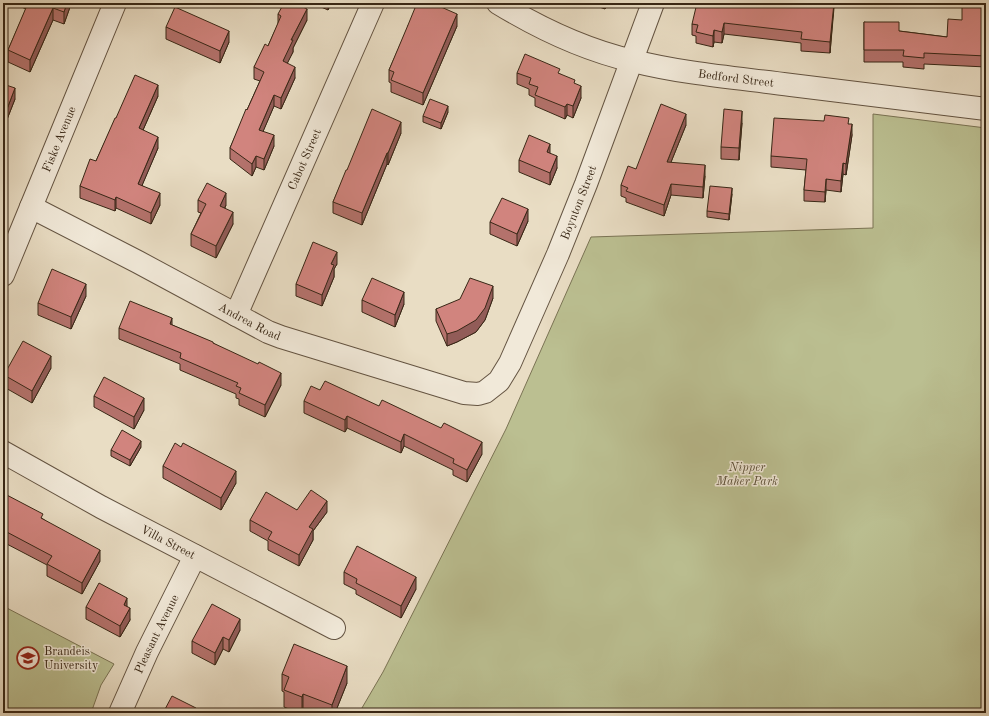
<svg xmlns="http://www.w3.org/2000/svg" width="989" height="716" font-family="'Old Standard TT',serif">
<rect width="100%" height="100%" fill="#e9ddc4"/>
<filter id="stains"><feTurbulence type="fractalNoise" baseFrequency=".005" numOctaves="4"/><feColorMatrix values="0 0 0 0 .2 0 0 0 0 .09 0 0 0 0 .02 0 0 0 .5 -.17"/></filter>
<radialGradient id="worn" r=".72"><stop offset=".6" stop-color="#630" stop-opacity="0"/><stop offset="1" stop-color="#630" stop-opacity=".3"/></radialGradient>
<g fill="#bbbf91" stroke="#7a7354">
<path d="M873 114 986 128V713H359L383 672 506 429 591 237 873 228Z"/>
<path d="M3 606 114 664 101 685 91 713H3Z"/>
</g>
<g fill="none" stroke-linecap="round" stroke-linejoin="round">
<g stroke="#645442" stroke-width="24">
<g id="minor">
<path id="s1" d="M498 3C539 28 585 50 633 61 685 74 738 78 791 85 856 93 921 101 986 109"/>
<path id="s2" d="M31 207 138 262 268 332 281 337 464 393 478 394 485 392 499 381 510 363 558 254 586 184 653 3"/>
<path id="s3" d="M3 275 115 3"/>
<path id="s4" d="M236 315 373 3"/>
<path id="s5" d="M3 452 101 507 334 628"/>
<path id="s6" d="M120 713 147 652 195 556"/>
</g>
</g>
<use href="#minor" stroke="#f1e9d9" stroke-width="22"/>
</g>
<g fill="#b4726c" stroke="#382716">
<path d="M12 3H70V7L64 24 53 20 30 72 8 62V50L26 9Z"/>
<path d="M312 3H331L328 10Z"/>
<path d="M588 3H607L605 9Z"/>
<path d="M834 3 830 53 801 51V43L724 34 722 43 714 42 713 47 696 43V36L692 35V24Z"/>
<path d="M986 3V16L984 42H986V67L924 64V69L903 67V62H864V22L899 31 947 37 962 20Z"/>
<path d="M278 14 307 20 293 48V52L287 63 295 78 281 109 274 106 263 131 274 146 264 170 256 167 252 176 230 159V148L260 81 254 79V67L268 46 278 24Z"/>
<path d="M408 25 457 26 423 105 391 92V83L389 82V70L408 27Z"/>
<path d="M166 27 229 42 220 63 166 39Z"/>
<path d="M517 73 560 74 575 84 581 98 573 118 567 115 565 119 535 106V98L529 95V89L517 84Z"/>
<path d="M3 84 15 99 4 127H3Z"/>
<path d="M158 96 143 130 158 148 142 185 160 205 151 224 116 208 115 211 80 198V186L96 161 116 118Z"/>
<path d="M448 112 441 129 423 122V116Z"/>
<path d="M742 123 739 160 721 159V147Z"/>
<path d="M849 124 852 135 846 175 843 174 841 192 826 190 825 202 804 201V190L806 170 771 167V156Z"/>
<path d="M686 125 671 162 705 176 703 198 671 195 664 216 626 202V198L621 196V185L636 169Z"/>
<path d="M401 133 388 165 387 164 362 225 333 213V202L347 170Z"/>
<path d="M550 153 557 168 550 185 519 172V160Z"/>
<path d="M732 194 729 220 707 217V211Z"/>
<path d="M198 200 226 205 225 208 233 224 216 258 191 246V234L201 213 198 212Z"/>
<path d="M528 221 517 246 490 234V222Z"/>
<path d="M337 264 334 269V277L322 306 296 296V284Z"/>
<path d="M86 296 71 329 38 315V303Z"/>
<path d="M493 298 485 320 476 332 457 342 447 346 436 321V309Z"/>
<path d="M362 300 404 304 395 327 362 312Z"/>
<path d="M172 325 213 343 281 385 265 417 239 405V399L236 398V394L180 370V364L119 339V328Z"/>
<path d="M51 368 32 403 4 387V375Z"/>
<path d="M320 390 482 454 467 482 453 475V470L404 446 401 453 347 428 345 432 304 413V401Z"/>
<path d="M94 396 144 410 134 429 94 407Z"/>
<path d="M141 447 130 466 111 456V450Z"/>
<path d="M181 447 236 483 221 510 163 478V466Z"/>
<path d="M3 493 43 519 100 561 82 594 47 576V565L3 542Z"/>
<path d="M297 510 327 512 313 531V540L299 566 268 550V541L250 531V520Z"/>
<path d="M344 572 416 589 401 618 356 594V590L344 584Z"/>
<path d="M86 607H127L130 620 120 637 86 619Z"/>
<path d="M240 630 229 652 223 649 215 665 192 653V641Z"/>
<path d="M282 674 347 683 335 713H308L303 711 302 713H299L284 707V692L282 691Z"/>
</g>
<g fill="#925c58" stroke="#382716">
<path d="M67 3H70V7L64 24V12Z"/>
<path d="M328 3H331L328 10Z"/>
<path d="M605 3H607L605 9Z"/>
<path d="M834 3V8L830 53V42Z"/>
<path d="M986 5V16L984 53V41Z"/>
<path d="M53 8V20L30 72V60Z"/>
<path d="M307 9V20L293 48V52L283 72V61L291 40Z"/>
<path d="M457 14V26L423 105V93Z"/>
<path d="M724 23V34L722 43V32Z"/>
<path d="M714 30V42L713 47V36Z"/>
<path d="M229 31V42L220 63V51Z"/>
<path d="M295 67V78L281 109V98Z"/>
<path d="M158 85V96L139 139V128Z"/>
<path d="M581 86V98L573 118V106Z"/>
<path d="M15 88V99L4 127V117Z"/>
<path d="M274 95V106L259 141V130Z"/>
<path d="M567 104V115L565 119V107Z"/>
<path d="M448 106V112L441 129V123Z"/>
<path d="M742 111V123L739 160V148Z"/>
<path d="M686 114V125L667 172V162Z"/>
<path d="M401 122V133L388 165V153Z"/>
<path d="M852 124V135L846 175V164Z"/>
<path d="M274 135V146L264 170V159Z"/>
<path d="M158 137V148L138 195V184Z"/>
<path d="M550 144V156L547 152Z"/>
<path d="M387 153V164L362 225V213Z"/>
<path d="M256 156V167L252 176V164Z"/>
<path d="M557 156V168L550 185V173Z"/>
<path d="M843 163V174L841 192V181Z"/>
<path d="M705 165V176L703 198V187Z"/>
<path d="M826 179V190L825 202V192Z"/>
<path d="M671 184V195L664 216V205Z"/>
<path d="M732 188V194L729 220V214Z"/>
<path d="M160 193V205L151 224V213Z"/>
<path d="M226 193V205L220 217V206Z"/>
<path d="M116 197V208L115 211V200Z"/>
<path d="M528 209V221L517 246V234Z"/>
<path d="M233 212V224L216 258V246Z"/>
<path d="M337 252V264L334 269V277L322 306V295L331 264Z"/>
<path d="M86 284V296L71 329V317Z"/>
<path d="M493 286V298L485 320 476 332 457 342 447 346V334Z"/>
<path d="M404 292V304L395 327V315Z"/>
<path d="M172 318V330L170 324Z"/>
<path d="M51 356V368L32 403V391Z"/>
<path d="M281 373V385L265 417V405Z"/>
<path d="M144 398V410L134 429V417Z"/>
<path d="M347 416V428L345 432V420Z"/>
<path d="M404 434V446L401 453V442Z"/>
<path d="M141 441V447L130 466V460Z"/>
<path d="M482 442V454L467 482V470Z"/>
<path d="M236 471V483L221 510V498Z"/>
<path d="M327 501V512L313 531V540L299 566V555L309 527Z"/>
<path d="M100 550V561L82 594V583Z"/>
<path d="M416 577V589L401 618V606Z"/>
<path d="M127 598V610L124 605Z"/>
<path d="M130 608V620L120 637V626Z"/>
<path d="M240 619V630L229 652V640Z"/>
<path d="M223 637V649L215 665V653Z"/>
<path d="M347 666V683L335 713H332V705Z"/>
<path d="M303 694V711L302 713V697Z"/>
</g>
<g fill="#d1847e" stroke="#382716">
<path d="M28 3H67L64 12 53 8 30 60 8 50Z"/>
<path d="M284 3H295L307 9 291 40H293L283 61 295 67 281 98 274 95 259 130 274 135 264 159 256 156 252 164 230 148 246 109 247 110 264 72 254 67 265 44 268 46 281 16 278 14Z"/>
<path d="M417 3H432L457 14 423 93 391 80 394 72 389 70 408 25Z"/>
<path d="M697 3H834L830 42 801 39 802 32 724 23 722 32 714 30 713 36 696 32 698 25 692 24Z"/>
<path d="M962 3H986L984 41 986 42V56L924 53V58L903 56 904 50H864V22H899V31L947 37 948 19 962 20Z"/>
<path d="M175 7 229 31 220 51 166 27Z"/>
<path d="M525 54 560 69 558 73 575 80 574 83 581 86 573 106 567 104 565 107 535 95 538 87 529 84 531 78 517 73Z"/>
<path d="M135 75 158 85 139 128 158 137 138 184 160 193 151 213 116 197 115 200 80 186 90 159 96 161 115 118H116Z"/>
<path d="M3 84 15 88 4 117 3 116Z"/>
<path d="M430 99 448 106 441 123 423 116Z"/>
<path d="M661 104 686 114 667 162 705 165 703 187 671 184 664 205 626 191 628 188 621 185 628 166 636 169Z"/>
<path d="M372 109 401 122 388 153H387L362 213 333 202 346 170H347Z"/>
<path d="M724 109 742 111 739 148 721 147Z"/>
<path d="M825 115 849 118 848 124H852L846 164 843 163 841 181 826 179 825 192 804 190 807 159 771 156 774 118 824 121Z"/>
<path d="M529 135 550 144 547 152 557 156 550 173 519 160Z"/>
<path d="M207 183 226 193 220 206 233 212 216 246 191 234 206 204 198 200Z"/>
<path d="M710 186 732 188 729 214 707 211Z"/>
<path d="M502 198 528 209 517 234 490 222Z"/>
<path d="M313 242 337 252 331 264 334 265 322 295 296 284Z"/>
<path d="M52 269 86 284 71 317 38 303Z"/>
<path d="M372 278 404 292 395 315 362 300Z"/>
<path d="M470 278 493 286 485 308 476 320 457 331 447 334 436 309 460 299Z"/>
<path d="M130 301 172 318 170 324 213 342V343L258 364 259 362 281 373 265 405 239 393 241 388 236 386 238 383 180 358 181 353 119 328Z"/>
<path d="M23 341 51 356 32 391 4 375Z"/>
<path d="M104 377 144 398 134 417 94 396Z"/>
<path d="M325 381 379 406 382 400 441 428 444 423 482 442 467 470 453 463 454 459 404 434 401 442 347 416 345 420 304 401 311 386 320 390Z"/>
<path d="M122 430 141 441 130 460 111 450Z"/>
<path d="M175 443 181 447 183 443 236 471 221 498 163 466Z"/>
<path d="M311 490 327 501 309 527 313 529 299 555 268 539 272 532 250 520 266 492 297 510Z"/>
<path d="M3 493 43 514 41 518 100 550 82 583 47 564 52 556 3 530Z"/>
<path d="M357 546 416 577 401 606 356 583 357 579 344 572Z"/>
<path d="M99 583 127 598 124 605 130 608 120 626 86 607Z"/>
<path d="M212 604 240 619 229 640 223 637 215 653 192 641Z"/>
<path d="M294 644 347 666 332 705 303 694 302 697 284 690 289 677 282 674Z"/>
<path d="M172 696 196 708 194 713H163Z"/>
</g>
<defs>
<g id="university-ring" transform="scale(1.15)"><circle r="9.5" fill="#f1e9d9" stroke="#8f2418" stroke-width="1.5"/><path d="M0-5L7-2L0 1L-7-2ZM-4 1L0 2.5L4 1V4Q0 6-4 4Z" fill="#8f2418"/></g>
</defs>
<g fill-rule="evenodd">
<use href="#university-ring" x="28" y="658"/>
</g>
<g text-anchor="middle" stroke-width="3" stroke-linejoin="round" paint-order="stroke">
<g font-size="12" fill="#382716" stroke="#f1e9d9">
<text dy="4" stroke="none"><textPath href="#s1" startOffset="252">Bedford Street</textPath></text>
<text dy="4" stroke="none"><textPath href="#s3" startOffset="147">Fiske Avenue</textPath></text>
<text dy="4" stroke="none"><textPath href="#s4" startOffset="170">Cabot Street</textPath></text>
<text dy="4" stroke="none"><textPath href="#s2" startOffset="708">Boynton Street</textPath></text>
<text dy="4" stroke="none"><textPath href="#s2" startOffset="247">Andrea Road</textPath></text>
<text dy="4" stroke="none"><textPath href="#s5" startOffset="188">Villa Street</textPath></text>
<text dy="4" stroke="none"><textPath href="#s6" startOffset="87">Pleasant Avenue</textPath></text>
</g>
<g font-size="12" font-style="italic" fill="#594d35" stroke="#f1e9d9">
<text x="747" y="471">Nipper<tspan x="747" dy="14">Maher Park</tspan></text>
</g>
<g font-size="12" fill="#382716" stroke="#f1e9d9" text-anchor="start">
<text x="44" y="655">Brandeis<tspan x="44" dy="14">University</tspan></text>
</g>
</g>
<rect width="989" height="716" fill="none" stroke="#e9ddc4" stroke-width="16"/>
<rect x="4" y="4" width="981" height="708" fill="none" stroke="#382716" stroke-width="2"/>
<rect x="8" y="8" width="973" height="700" fill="none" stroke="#382716"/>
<rect width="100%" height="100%" filter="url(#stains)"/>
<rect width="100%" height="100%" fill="url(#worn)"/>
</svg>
